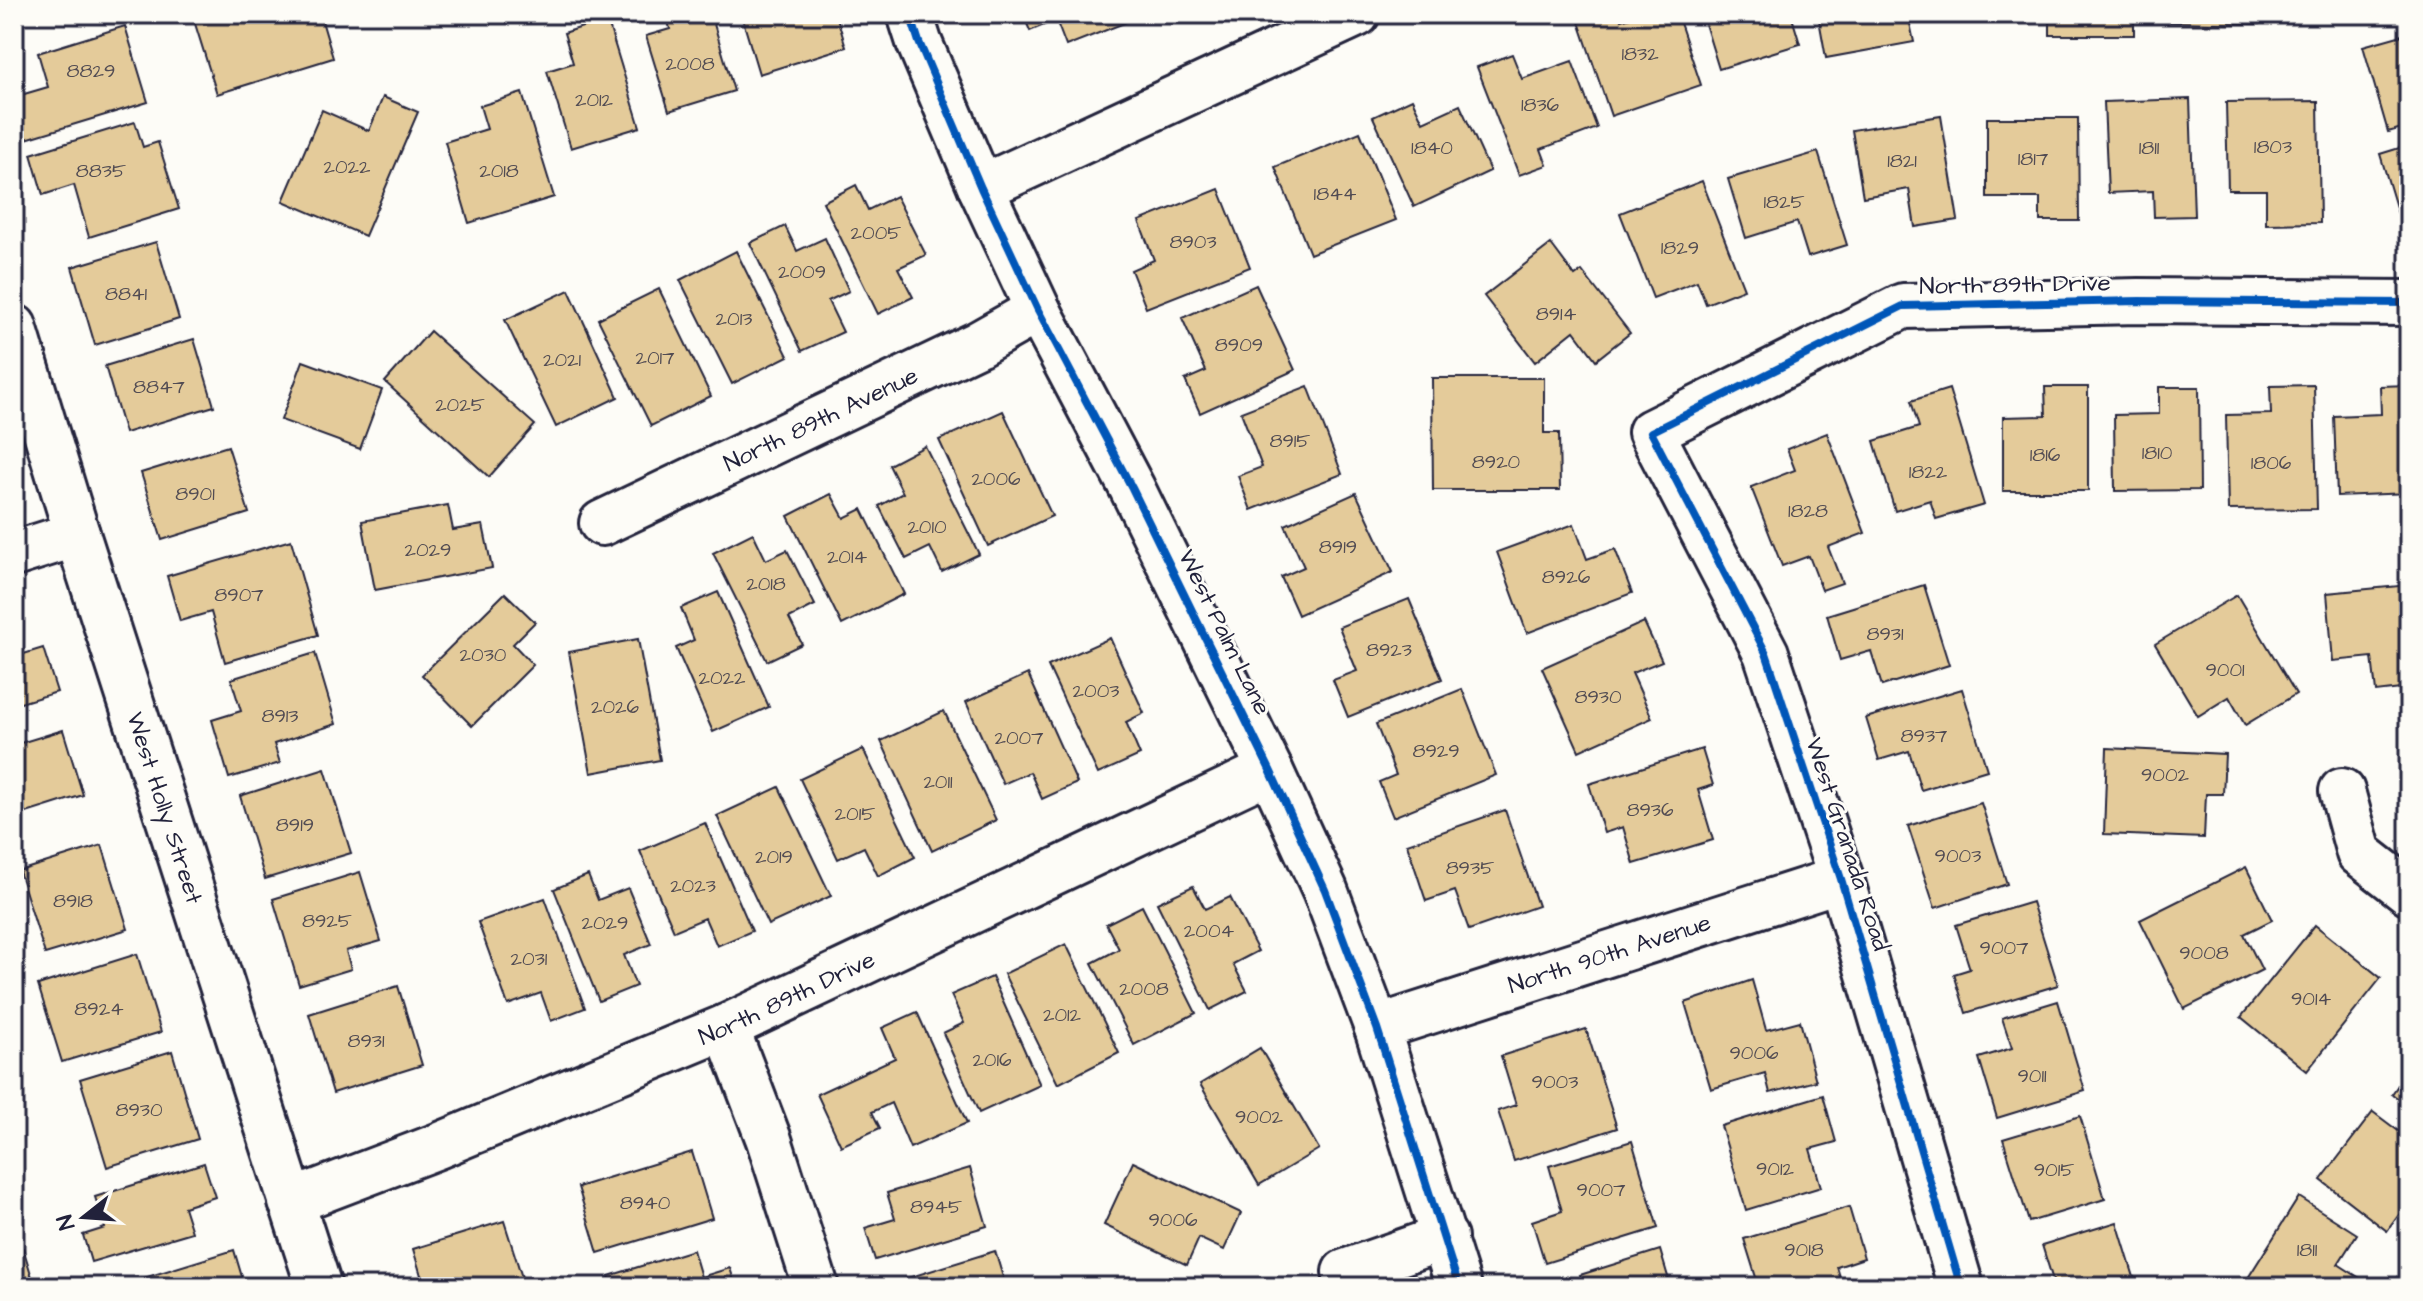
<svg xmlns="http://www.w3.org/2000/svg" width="2423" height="1301" font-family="'Architects Daughter',sans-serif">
<rect width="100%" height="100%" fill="#fdfcf7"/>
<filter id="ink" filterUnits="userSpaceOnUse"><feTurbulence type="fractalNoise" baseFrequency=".0125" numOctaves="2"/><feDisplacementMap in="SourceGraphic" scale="16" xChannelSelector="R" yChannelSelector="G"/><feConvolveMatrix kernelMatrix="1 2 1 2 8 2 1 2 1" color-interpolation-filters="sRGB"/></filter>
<g filter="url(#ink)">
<g fill="#e4cb9a" stroke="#22223b" stroke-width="2">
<path d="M192 14H295L296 19 320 14 333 58 217 94Z"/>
<path d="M666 14H711L734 91 669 111 646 36 670 29Z"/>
<path d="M741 14H836L846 47 759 74Z"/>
<path d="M1023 14H1147L1066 46 1056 20 1030 31Z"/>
<path d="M1594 14H1619L1621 20 1640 14H1677L1701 85 1611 116 1578 19Z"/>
<path d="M1702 14H1791L1800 44 1719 69Z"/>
<path d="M1818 14H1908L1914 42 1826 58Z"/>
<path d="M1939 14H2027V23L1939 24Z"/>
<rect x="2050" y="14" width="84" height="21"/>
<path d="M2170 14H2260V24L2170 22Z"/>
<path d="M607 19 640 127 571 148 547 71 573 63 564 33Z"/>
<path d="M125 26 148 102 26 139 14 97 48 87 38 53Z"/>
<path d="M2409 33V126L2388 132 2363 46Z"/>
<path d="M1512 54 1522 79 1572 61 1597 128 1541 149 1547 165 1519 175 1477 67Z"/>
<path d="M522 93 554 197 469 223 445 142 487 129 480 106Z"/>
<path d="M383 97 418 112 365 236 283 201 322 110 369 131Z"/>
<path d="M1412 99 1423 122 1460 105 1490 171 1414 207 1373 117Z"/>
<path d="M2190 99 2194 216 2154 217 2153 191 2108 193 2104 102Z"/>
<path d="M2318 101 2320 223 2266 224V190H2228L2226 102Z"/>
<path d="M1941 116 1958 220 1915 227 1909 189 1863 197 1852 130Z"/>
<path d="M1987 118H2078L2079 221H2040V198H1987Z"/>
<path d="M135 122 143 147 158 142 179 209 89 237 74 185 43 195 31 154Z"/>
<path d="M1360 132 1396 220 1310 254 1275 167Z"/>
<path d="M2409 145V236L2405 237 2380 154Z"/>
<path d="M1818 152 1847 245 1808 257 1797 222 1746 238 1728 179Z"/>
<path d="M1702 181 1744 289 1706 304 1697 281 1653 298 1620 213Z"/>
<path d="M856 185 868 210 896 196 926 255 898 268 913 297 878 314 823 202Z"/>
<path d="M1219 189 1250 267 1146 308 1131 270 1154 260 1139 221Z"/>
<path d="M785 226 797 251 825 238 849 291 828 301 843 332 802 351 750 243Z"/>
<path d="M156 242 179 319 95 345 72 267Z"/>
<path d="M1551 244 1575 276 1582 271 1630 333 1596 360 1574 331 1535 362 1484 296Z"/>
<path d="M736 251 788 356 732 384 680 280Z"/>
<path d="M1256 285 1295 370 1200 413 1185 380 1206 371 1182 318Z"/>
<path d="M659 289 711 396 651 426 598 319Z"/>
<path d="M569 290 618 397 556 427 505 320Z"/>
<path d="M430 331 535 425 489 477 385 382Z"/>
<path d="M194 339 214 406 125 433 105 366Z"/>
<path d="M303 361 382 390 360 449 281 420Z"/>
<path d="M1432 378H1544V433H1559L1560 490H1433Z"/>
<path d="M2314 385 2317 509 2228 510 2226 415 2271 414 2270 386Z"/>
<path d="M2409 385V493L2337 496 2334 416 2381 414 2380 386Z"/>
<path d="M1308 386 1342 474 1251 510 1238 476 1262 467 1241 412Z"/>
<path d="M2045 387H2088V491H2003V417L2046 416Z"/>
<path d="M2159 387H2199L2200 490 2115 491 2114 415 2159 414Z"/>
<path d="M1949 389 1984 505 1936 519 1930 500 1895 511 1874 441 1919 427 1911 401Z"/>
<path d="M1003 411 1052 516 988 546 939 440Z"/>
<path d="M1827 433 1865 533 1828 547 1842 583 1822 590 1809 556 1782 566 1751 487 1795 470 1787 449Z"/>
<path d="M228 446 249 513 162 540 141 473Z"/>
<path d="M925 446 979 554 942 572 930 547 906 559 879 506 903 493 889 465Z"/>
<path d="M1356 493 1393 572 1298 615 1281 577 1304 567 1285 525Z"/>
<path d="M831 494 844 518 862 509 904 594 842 625 788 516Z"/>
<path d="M448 505 453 530 483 525 492 568 375 590 362 521Z"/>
<path d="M1574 524 1587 559 1615 549 1632 593 1527 633 1497 552Z"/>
<path d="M753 533 766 560 787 550 815 605 789 618 802 644 767 661 713 553Z"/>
<path d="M291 540 318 635 225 662 211 612 180 621 167 576Z"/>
<path d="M1924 585 1949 665 1882 686 1871 651 1840 660 1827 615Z"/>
<path d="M2409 585V688L2376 692 2372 657 2333 661 2327 593Z"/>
<path d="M718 592 769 707 713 732 676 648 694 640 681 608Z"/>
<path d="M505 593 535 622 513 644 533 665 472 726 422 675Z"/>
<path d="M2237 595 2296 694 2245 725 2229 697 2198 716 2155 644Z"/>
<path d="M1409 599 1442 679 1348 717 1333 680 1357 671 1339 627Z"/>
<path d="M1644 622 1662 661 1632 673 1652 718 1579 751 1542 668Z"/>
<path d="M1110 638 1144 713 1126 722 1140 755 1098 774 1048 666Z"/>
<path d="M638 639 660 760 591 773 569 652Z"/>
<path d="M43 648 57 692 14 705V657Z"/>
<path d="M315 653 336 724 274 744 280 763 229 778 212 720 241 711 231 679Z"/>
<path d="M1028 674 1077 783 1042 799 1030 772 1003 784 966 702Z"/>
<path d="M1462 689 1496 775 1393 817 1379 782 1396 775 1376 724Z"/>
<path d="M1962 689 1987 770 1921 790 1909 751 1879 760 1866 718Z"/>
<path d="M944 711 996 820 932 851 881 741Z"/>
<path d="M63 730 83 795 14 817V745Z"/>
<path d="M2107 748 2225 754 2223 794H2206L2204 838 2104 834Z"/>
<path d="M863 749 915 857 878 876 864 847 838 859 800 779Z"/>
<path d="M1702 749 1713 785 1698 790 1713 840 1634 864 1623 827 1604 833 1589 784Z"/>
<path d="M325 769 351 853 265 879 240 796Z"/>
<path d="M779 787 831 896 768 925 717 816Z"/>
<path d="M1981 803 2007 884 1935 908 1908 826Z"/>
<path d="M1505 810 1538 906 1469 930 1455 891 1426 901 1407 844Z"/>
<path d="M705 823 752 931 717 946 705 918 674 931 640 851Z"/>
<path d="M102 845 128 929 45 954 19 871Z"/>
<path d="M2246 867 2272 920 2244 934 2262 970 2184 1009 2140 920Z"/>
<path d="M360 872 381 941 346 951 351 969 299 985 273 899Z"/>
<path d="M588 875 598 900 628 888 651 944 624 955 636 986 599 1001 554 889Z"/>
<path d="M1193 886 1205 909 1230 897 1258 951 1233 964 1247 991 1210 1010 1157 903Z"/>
<path d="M545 898 585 1008 551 1021 541 993 508 1005 478 922Z"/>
<path d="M2032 902 2058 985 1966 1013 1954 974 1970 969 1956 925Z"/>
<path d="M1142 906 1196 1013 1134 1045 1092 963 1119 949 1106 924Z"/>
<path d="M2315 925 2381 978 2307 1071 2241 1017Z"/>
<path d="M1066 944 1119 1053 1058 1084 1004 974Z"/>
<path d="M137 954 161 1032 62 1062 38 985Z"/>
<path d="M992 977 1040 1085 979 1113 943 1033 964 1023 951 995Z"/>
<path d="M1752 980 1766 1030 1800 1021 1816 1081 1770 1093 1765 1073 1711 1089 1685 1003Z"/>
<path d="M398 986 422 1065 333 1093 309 1014Z"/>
<path d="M2058 1001 2085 1091 1997 1118 1979 1058 2012 1048 2002 1018Z"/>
<path d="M917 1012 967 1123 910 1148 891 1103 872 1112 880 1128 841 1146 817 1094 895 1058 882 1028Z"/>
<path d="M1586 1029 1617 1128 1514 1161 1498 1111 1516 1105 1501 1056Z"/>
<path d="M1260 1048 1319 1149 1259 1185 1200 1084Z"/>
<path d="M172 1051 198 1139 107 1167 80 1079Z"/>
<path d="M2409 1069V1106L2392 1094Z"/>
<path d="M1823 1095 1836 1142 1810 1149 1821 1187 1746 1210 1721 1126Z"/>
<path d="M2373 1112 2409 1139V1201L2387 1231 2321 1180Z"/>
<path d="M2080 1116 2105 1199 2029 1222 2003 1139Z"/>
<path d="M1632 1141 1658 1228 1545 1263 1532 1221 1562 1211 1549 1166Z"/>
<path d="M692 1152 712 1218 598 1253 578 1187Z"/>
<path d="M1133 1162 1241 1213 1224 1250 1199 1238 1187 1265 1104 1225Z"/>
<path d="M204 1163 215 1197 184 1207 192 1232 91 1262 83 1235 105 1228 95 1197Z"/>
<path d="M970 1168 987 1226 875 1260 865 1228 895 1219 887 1193Z"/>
<path d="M2299 1197 2357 1234 2338 1264 2366 1282 2362 1287H2262L2248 1278Z"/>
<path d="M1849 1207 1864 1258 1837 1267 1843 1287H1759L1744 1239Z"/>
<path d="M504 1221 525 1287H408L423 1282 413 1249Z"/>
<path d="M2117 1222 2137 1287H2055L2042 1245Z"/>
<path d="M23 1248 35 1287H14V1251Z"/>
<path d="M234 1250 245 1287H122L121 1285Z"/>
<path d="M693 1250 701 1277 730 1268 736 1287H612L609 1276Z"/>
<path d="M1660 1250 1671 1287H1584L1580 1275Z"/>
<path d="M995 1251 1006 1287H885V1285Z"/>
</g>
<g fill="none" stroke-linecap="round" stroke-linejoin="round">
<g stroke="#22223b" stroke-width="50">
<g id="minor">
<path d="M910 14 919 42 981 188 1038 310 1132 488 1270 770 1325 890 1377 1028 1459 1287"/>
<path d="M981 188 1357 14"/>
<path id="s1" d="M14 327 77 534 319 1287"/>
<path id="s2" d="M602 523 978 344 1038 310"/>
<path d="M14 554 77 534"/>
<path d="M2342 791 2359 853 2409 892"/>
<path d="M726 1027 769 1140 816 1287"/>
<path id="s3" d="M1377 1028 1841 879"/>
<path id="s4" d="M291 1202 438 1146 726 1027 1270 770"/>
<path d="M1345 1272 1445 1237"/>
<path d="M1961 1287 1841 879 1766 653 1651 432 1903 306 2139 301 2409 303"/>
</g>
</g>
<use href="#minor" stroke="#fdfcf7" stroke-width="44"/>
<g stroke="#fdfcf7" stroke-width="13">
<g id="cycleway">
<path d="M910 14 919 42 981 188 1038 310 1132 488 1270 770 1325 890 1377 1028 1459 1287"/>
<path d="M1961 1287 1841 879 1766 653 1651 432 1903 306 2139 301 2409 303"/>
</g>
</g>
<use href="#cycleway" stroke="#0057b8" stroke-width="8"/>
</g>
</g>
<g text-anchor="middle" stroke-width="6" stroke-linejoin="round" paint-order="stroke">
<g font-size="20" fill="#524c53">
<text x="1640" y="60">1832</text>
<text x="690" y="70">2008</text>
<text x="91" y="77">8829</text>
<text x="594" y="106">2012</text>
<text x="1540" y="111">1836</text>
<text x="2273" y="153">1803</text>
<text x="1432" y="154">1840</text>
<text x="2149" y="154">1811</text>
<text x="2033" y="165">1817</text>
<text x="1902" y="167">1821</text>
<text x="347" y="173">2022</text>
<text x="101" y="177">8835</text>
<text x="499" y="177">2018</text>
<text x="1335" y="200">1844</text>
<text x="1784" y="208">1825</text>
<text x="876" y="239">2005</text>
<text x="1193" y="248">8903</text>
<text x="1680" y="254">1829</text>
<text x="802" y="278">2009</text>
<text x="126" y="300">8841</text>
<text x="1556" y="320">8914</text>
<text x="734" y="325">2013</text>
<text x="1239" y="351">8909</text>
<text x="655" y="364">2017</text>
<text x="562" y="366">2021</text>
<text x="159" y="393">8847</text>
<text x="460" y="411">2025</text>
<text x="1290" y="447">8915</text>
<text x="2157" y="459">1810</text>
<text x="2045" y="461">1816</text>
<text x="1496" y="468">8920</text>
<text x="2271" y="469">1806</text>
<text x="1928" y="478">1822</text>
<text x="996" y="485">2006</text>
<text x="195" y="500">8901</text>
<text x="1808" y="517">1828</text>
<text x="927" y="533">2010</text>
<text x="1338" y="553">8919</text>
<text x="428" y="556">2029</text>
<text x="847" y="563">2014</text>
<text x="1566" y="583">8926</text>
<text x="766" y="590">2018</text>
<text x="239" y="601">8907</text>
<text x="1885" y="640">8931</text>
<text x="1389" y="656">8923</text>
<text x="483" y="661">2030</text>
<text x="2225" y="676">9001</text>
<text x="722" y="684">2022</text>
<text x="1096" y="697">2003</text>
<text x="1598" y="703">8930</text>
<text x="615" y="713">2026</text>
<text x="280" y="722">8913</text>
<text x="1924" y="742">8937</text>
<text x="1019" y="744">2007</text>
<text x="1436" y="757">8929</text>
<text x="2165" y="781">9002</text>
<text x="938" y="788">2011</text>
<text x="1650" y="816">8936</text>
<text x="855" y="820">2015</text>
<text x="295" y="831">8919</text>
<text x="1958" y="862">9003</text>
<text x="774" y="863">2019</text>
<text x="1470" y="874">8935</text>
<text x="693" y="892">2023</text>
<text x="73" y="907">8918</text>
<text x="327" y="927">8925</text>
<text x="605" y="929">2029</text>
<text x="1209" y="937">2004</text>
<text x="2004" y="954">9007</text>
<text x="2204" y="959">9008</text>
<text x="529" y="965">2031</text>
<text x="1144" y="995">2008</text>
<text x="2311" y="1005">9014</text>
<text x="99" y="1015">8924</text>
<text x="1062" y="1021">2012</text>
<text x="366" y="1047">8931</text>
<text x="1754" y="1059">9006</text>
<text x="992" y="1066">2016</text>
<text x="2032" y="1082">9011</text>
<text x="1555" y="1088">9003</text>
<text x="139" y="1116">8930</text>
<text x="1259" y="1123">9002</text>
<text x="1775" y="1175">9012</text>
<text x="2054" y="1176">9015</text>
<text x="1601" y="1196">9007</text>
<text x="645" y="1209">8940</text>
<text x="936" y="1213">8945</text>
<text x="1173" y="1226">9006</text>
<text x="1804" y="1256">9018</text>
<text x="2307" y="1256">1811</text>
</g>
<g font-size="24" fill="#22223b" stroke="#fdfcf7">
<text transform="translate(2015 284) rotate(-1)" y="8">North 89th Drive</text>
<text dy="8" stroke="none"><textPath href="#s2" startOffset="242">North 89th Avenue</textPath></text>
<text transform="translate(1225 632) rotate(64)" y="8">West Palm Lane</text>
<text dy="8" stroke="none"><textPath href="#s1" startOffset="504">West Holly Street</textPath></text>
<text transform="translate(1848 844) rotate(72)" y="8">West Granada Road</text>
<text dy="8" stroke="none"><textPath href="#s3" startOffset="244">North 90th Avenue</textPath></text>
<text dy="8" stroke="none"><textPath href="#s4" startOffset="536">North 89th Drive</textPath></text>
</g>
</g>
<rect width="2423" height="1301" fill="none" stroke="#fdfcf7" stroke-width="48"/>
<rect x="24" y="24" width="2375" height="1253" fill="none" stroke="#22223b" stroke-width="3" filter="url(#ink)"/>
<g transform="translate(84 1217) rotate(253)" stroke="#fdfcf7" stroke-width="6" paint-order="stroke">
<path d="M0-6L14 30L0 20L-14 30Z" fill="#22223b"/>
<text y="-12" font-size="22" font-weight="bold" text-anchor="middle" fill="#22223b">N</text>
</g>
</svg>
